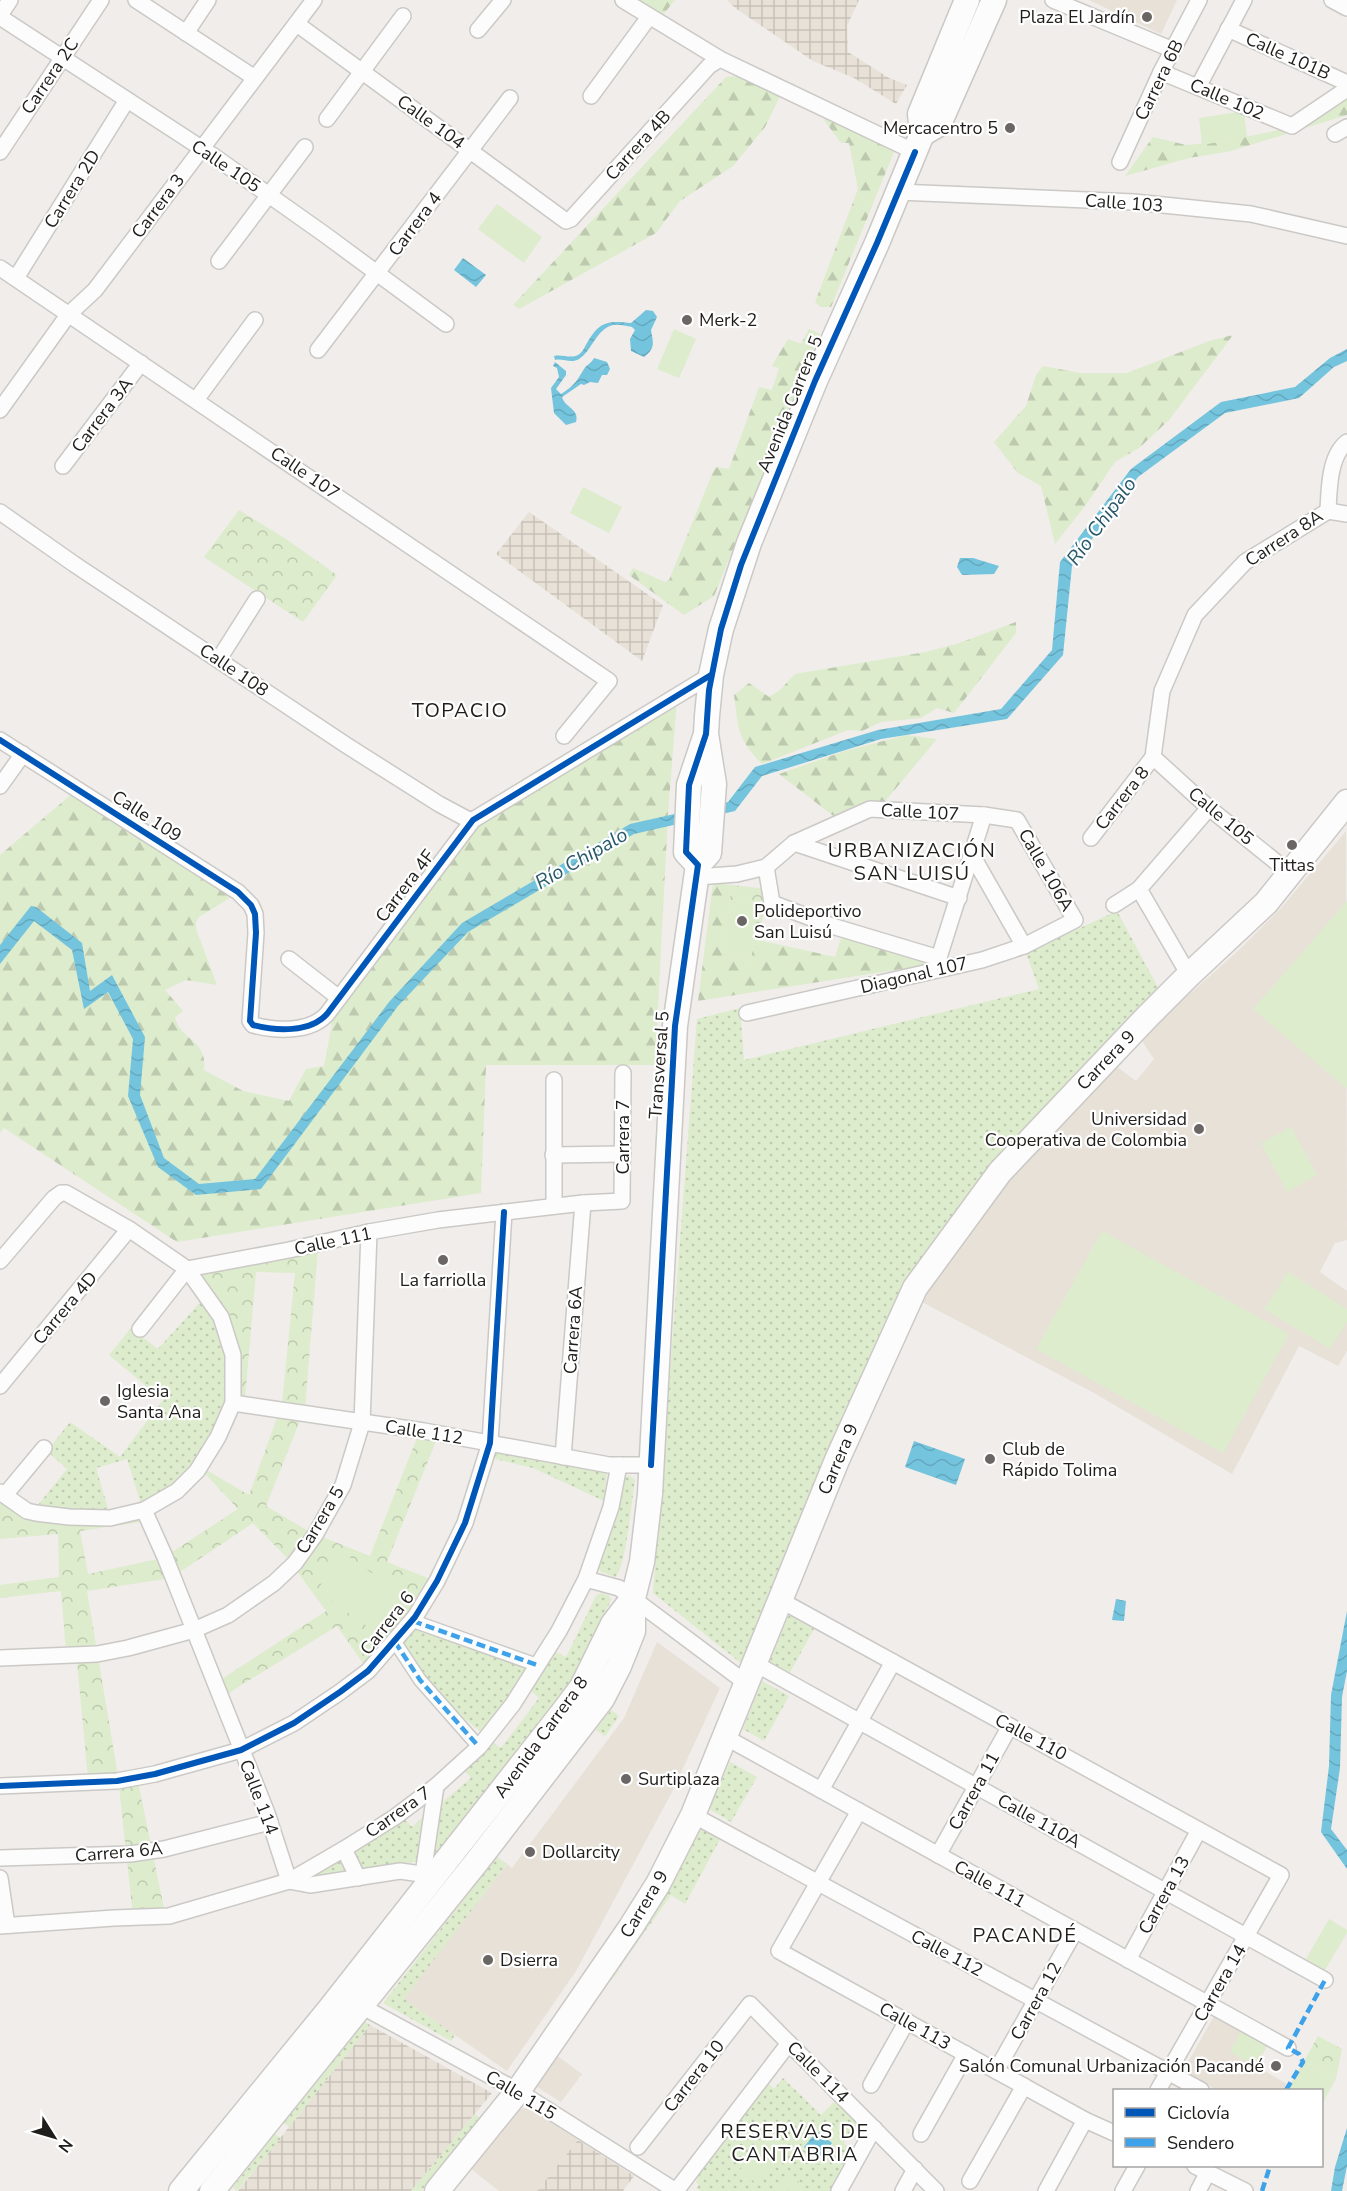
<svg xmlns="http://www.w3.org/2000/svg" width="1347" height="2191" font-family="'Nunito Sans',sans-serif">
<defs>
<pattern id="industrial-grid" width="8" height="8" patternUnits="userSpaceOnUse" patternTransform="scale(1.5)"><rect width="8" height="8" fill="#e8e1d8"/><path d="M0 4h8M4 0v8" fill="none" stroke="#c7c1b9"/></pattern>
<pattern id="grass-dots" width="8" height="8" patternUnits="userSpaceOnUse" patternTransform="scale(1.5)"><rect width="8" height="8" fill="#ddeccc"/><path d="M2 2h.1M6 6h.1" fill="none" stroke="#bdcaaf" stroke-width="1.8" stroke-linecap="round"/></pattern>
<pattern id="forest-firs" width="22" height="20" patternUnits="userSpaceOnUse" patternTransform="scale(1.5)"><rect width="22" height="20" fill="#ddeccc"/><path d="M5 1l3.5 6h-7zM16 11l3.5 6h-7z" fill="#bdcaaf"/></pattern>
<pattern id="park-crowns" width="20" height="18" patternUnits="userSpaceOnUse" patternTransform="scale(1.5)"><rect width="20" height="18" fill="#ddeccc"/><path d="M2 6a3 3 0 1 1 6 0M12 15a3 3 0 1 1 6 0" fill="none" stroke="#bdcaaf"/></pattern>
<pattern id="water-waves" width="16" height="10" patternUnits="userSpaceOnUse" patternTransform="scale(1.5)"><rect width="16" height="10" fill="#74c4de"/><path d="M0 5q4-4 8 0t8 0" fill="none" stroke="#64a8be"/></pattern>
</defs>
<rect width="100%" height="100%" fill="#f0edea"/>
<g fill="#e8e1d8">
<path d="M1089 0H1177L1161 34Z"/>
<path d="M1346 831 1347 1240 1335 1243 1320 1272 1347 1291V1351L1338 1366 1299 1346 1232 1474 1094 1393 922 1302 1007 1177 1112 1063 1136 1081 1154 1059 1140 1038 1238 951 1282 907Z"/>
<path d="M657 1642 720 1688 672 1792 576 1971 507 2071 403 1999 507 1864 512 1868 624 1718Z"/>
<path d="M1214 2016 1267 2046 1256 2066 1287 2084 1283 2090H1217L1183 2071Z"/>
<path d="M556 2055 582 2074 561 2102 534 2085Z"/>
<path d="M529 2108 578 2140 537 2191H499L471 2169 519 2109Z"/>
</g>
<g fill="url(#industrial-grid)">
<path d="M727 0H859L847 26 848 52 889 78 907 85 896 104 854 78 813 61 735 8Z"/>
<path d="M529 512 663 605 642 661 496 554Z"/>
<path d="M370 2025 492 2093 411 2191H238Z"/>
<path d="M578 2140 634 2176 623 2191H537Z"/>
</g>
<g fill="url(#grass-dots)">
<path d="M1117 911 1161 993 973 1192 742 1664 653 1593 697 1019 740 1008 744 1060 1039 989 1026 953Z"/>
<path d="M205 1297 232 1356V1395L199 1461 175 1485 142 1507 127 1459 96 1468 110 1515 34 1510 67 1469 47 1451 70 1422 120 1457 163 1400 109 1355 131 1328 158 1349Z"/>
<path d="M488 1439 607 1473 604 1501 533 1468 483 1456Z"/>
<path d="M629 1475 635 1480C632 1497 626 1569 615 1577L601 1572 598 1567 623 1480Z"/>
<path d="M601 1593 609 1596 611 1600 577 1671 558 1701 439 1854H433L438 1806 471 1778 464 1770 492 1742 501 1748 539 1698 531 1691 556 1652 566 1657 596 1596Z"/>
<path d="M789 1615 814 1629 789 1674 769 1663Z"/>
<path d="M410 1623 534 1660 482 1733 418 1680 389 1646Z"/>
<path d="M762 1681 789 1696 764 1741 743 1729Z"/>
<path d="M611 1710 619 1716 605 1736 596 1730Z"/>
<path d="M730 1762 757 1777 731 1822 709 1809Z"/>
<path d="M423 1817 426 1818 421 1861 362 1868 360 1866 355 1854 356 1851 404 1818 412 1827Z"/>
<path d="M700 1828 720 1839 685 1904 671 1895 618 1970 619 1971 606 1986 665 1891Z"/>
<path d="M497 1857 507 1864 404 1999 455 2035 451 2041 383 2003Z"/>
<path d="M340 1860 345 1870 344 1873 311 1877 310 1875Z"/>
<path d="M365 2022 370 2025 289 2127 284 2123Z"/>
<path d="M783 2078 821 2115 836 2100 858 2122 844 2143 853 2152 830 2191H700L696 2188 699 2185 696 2182 698 2178 694 2175 766 2081 774 2089Z"/>
<path d="M475 2114 481 2119 421 2191H411Z"/>
<path d="M275 2134 281 2138 237 2191 233 2187Z"/>
</g>
<g fill="url(#forest-firs)">
<path d="M631 0H675L658 21Z"/>
<path d="M737 76 764 84 781 94 765 127 733 166 680 201 656 233 519 309 513 305 726 77Z"/>
<path d="M1347 92V115L1231 151 1189 158 1125 176 1153 137 1186 145 1220 142 1294 127Z"/>
<path d="M827 117 894 152 831 307H820L815 302 858 189 849 143H841L824 120Z"/>
<path d="M809 329 820 334 714 596 684 615 629 575 633 568 665 582 669 580 715 467 729 469 759 387 772 390 779 368 772 366 788 339 801 344Z"/>
<path d="M1233 335 1169 420 1139 448 1115 462 1085 506 1055 544 1041 486 1018 473 994 442 1026 406 1036 375 1043 366 1080 373H1127L1209 341Z"/>
<path d="M1016 622V633L954 713 937 708 921 718 881 722 862 731 848 730 762 764C736 737 739 730 734 695L749 683 769 697 780 690 795 674 926 652 959 643Z"/>
<path d="M677 700 668 814 655 1065H486L481 1193 177 1242 4 1128 0 1133V855L73 793 236 894 199 917 196 922V929L217 985 186 980 165 990 183 1011 175 1017C180 1041 208 1039 204 1070L243 1091 289 1101 306 1069 324 1066 332 1024 324 1019 469 824Z"/>
<path d="M906 735 937 739 882 805 854 808 836 818 779 774 845 751Z"/>
<path d="M713 883 732 885 722 957 751 961 754 939 835 957 842 935 939 963 698 1001Z"/>
</g>
<g fill="url(#park-crowns)">
<path d="M239 510 286 539 337 575 303 622 204 557Z"/>
<path d="M732 885 767 889 759 940 754 939 758 903 730 900Z"/>
<path d="M319 1237 305 1408 266 1506 310 1532 370 1556 421 1428 441 1429 387 1562 433 1580 410 1623 367 1669 337 1626 219 1699 214 1684 326 1611 288 1559 253 1523 171 1578 87 1591 118 1776 136 1772 165 1913 133 1916 118 1777 88 1778 76 1652H66L61 1591 0 1598V1585L59 1577 58 1534 0 1539V1488L28 1509 110 1515 142 1507 148 1521 80 1531 88 1574 163 1558 238 1509 196 1464 249 1495 282 1404 295 1273 256 1272 245 1398 232 1395V1356L218 1316 183 1264Z"/>
<path d="M1318 2036 1342 2049 1336 2079 1304 2061Z"/>
<path d="M830 2123H834C838 2129 842 2147 837 2153 834 2157 825 2161 820 2165L807 2162 800 2147 814 2127Z"/>
<path d="M786 2178C797 2179 800 2181 805 2191H775L777 2185Z"/>
</g>
<g fill="#ddeccc">
<path d="M1244 111 1247 137 1202 145 1199 118Z"/>
<path d="M497 204 542 237 524 263 478 229Z"/>
<path d="M674 329 696 339 679 378 657 369Z"/>
<path d="M583 487 622 507 609 533 570 513Z"/>
<path d="M730 900 759 903 751 961 722 957Z"/>
<path d="M1347 901V1087L1346 1088 1253 1009Z"/>
<path d="M1291 1127 1317 1175 1287 1192 1261 1143Z"/>
<path d="M1102 1231 1289 1334 1223 1453 1036 1349Z"/>
<path d="M1288 1272 1347 1309V1322L1330 1349 1264 1309Z"/>
<path d="M344 1553 402 1595 375 1632 317 1590Z"/>
<path d="M1329 1919 1347 1930V1933L1325 1970 1306 1959Z"/>
<path d="M1241 2031 1267 2046 1255 2066 1230 2052Z"/>
<path d="M1304 2061 1336 2079 1322 2104V2090H1287Z"/>
<path d="M769 2133 788 2148 759 2185 739 2171Z"/>
</g>
<g fill="url(#water-waves)">
<path d="M463 258 486 275 476 287 454 270Z"/>
<path d="M646 310 653 311 657 317 651 330C653 342 656 348 644 357L631 351 630 339 635 330 632 327C626 326 619 324 613 325 596 329 592 351 579 359 571 364 563 358 555 360L554 356C562 354 571 359 578 355 583 352 584 348 587 343 599 322 607 320 631 323Z"/>
<path d="M1347 349V361L1334 367 1299 398 1225 413 1138 477 1072 566 1063 655 1007 719 881 739 762 776 735 811 634 834 468 932 398 1006 261 1189 196 1195 158 1167 128 1096 133 1039 108 992 84 1009 72 950 34 921 0 964V945L31 906 36 907 82 943 90 991 112 975 145 1037 140 1095 164 1158 199 1184 255 1179 389 1002 462 923 630 824 728 802 755 767 878 730 1001 709 1052 650 1060 562 1131 469 1221 402 1295 387 1330 358Z"/>
<path d="M594 358 607 362 610 369 607 375H602L598 383 590 382 584 385 581 384 562 397C565 408 580 409 576 422L566 425 554 413 551 388 559 377 557 368 553 366 555 362 566 371V375L556 389 561 394C575 385 576 382 584 369 587 364 591 364 594 358Z"/>
<path d="M960 558H973L999 566 994 574 962 575 957 567Z"/>
<path d="M914 1441 965 1459 956 1485 905 1467Z"/>
<path d="M1116 1599 1126 1601 1124 1621 1112 1620Z"/>
<path d="M1347 1611V1671L1342 1697 1340 1768 1331 1829 1347 1850V1869L1321 1832 1329 1766 1331 1695Z"/>
<path d="M1347 2128V2166L1342 2191H1331L1335 2167Z"/>
<path d="M817 2131 832 2143 820 2159 804 2147Z"/>
</g>
<g fill="none" stroke-linecap="round" stroke-linejoin="round">
<g stroke="#cbc9c6" stroke-width="15">
<g id="pedestrian">
<path d="M413 1621 537 1665"/>
<path d="M395 1642 420 1680 479 1747"/>
</g>
</g>
<g stroke="#cbc9c6" stroke-width="18">
<g id="minor">
<path d="M136 0 255 78"/>
<path d="M623 0 720 59 915 152"/>
<path d="M1053 0 1173 50"/>
<path d="M1332 0 1347 8"/>
<path d="M0 15 10 0"/>
<path d="M0 17 215 157 324 234 446 324"/>
<path d="M297 24 566 221 571 219 709 66 720 59"/>
<path d="M1228 29 1347 83"/>
<path d="M478 30 503 0"/>
<path d="M186 33 208 0"/>
<path d="M1161 72 1292 126 1347 89"/>
<path d="M1198 87 1244 0"/>
<path d="M591 96 649 17"/>
<path d="M327 119 403 16"/>
<path d="M1335 134 1347 127"/>
<path d="M0 152 101 0"/>
<path d="M1120 162 1161 72 1199 0"/>
<path d="M898 192 1134 202 1251 214 1347 236"/>
<path d="M219 261 305 147"/>
<path d="M0 268 609 681 564 736"/>
<path d="M16 278 127 100"/>
<path d="M318 350 510 98"/>
<path d="M196 400 255 320"/>
<path d="M0 410 68 315 95 290 314 0"/>
<path d="M63 466 141 363"/>
<path d="M1328 511C1329 490 1329 456 1347 442"/>
<path d="M1328 511 1347 514"/>
<path d="M0 512 74 564 346 745 439 804 467 819 473 820"/>
<path d="M219 659 257 599"/>
<path d="M0 740 238 892 251 905 255 914 256 933 250 1021 253 1025C276 1031 310 1033 327 1014L473 820 711 675"/>
<path d="M1153 757 1209 808 1291 874"/>
<path d="M0 786 23 754"/>
<path d="M1091 838 1153 757 1162 691 1195 615 1245 562 1328 511"/>
<path d="M794 843 959 898"/>
<path d="M972 855 1024 946"/>
<path d="M766 867 772 903 832 926 939 958"/>
<path d="M697 877 737 874 766 867 794 843 870 809 984 815 1017 820 1075 920 1024 946 982 960 747 1013"/>
<path d="M1139 889 1189 975"/>
<path d="M1114 905 1139 889 1209 808"/>
<path d="M289 959 339 998"/>
<path d="M936 967 984 815"/>
<path d="M553 1155 623 1154"/>
<path d="M554 1206V1080"/>
<path d="M0 1261 54 1198 61 1193H66L129 1229 187 1269 221 1317 233 1355V1403L218 1437 197 1471 177 1491 144 1510 110 1518 69 1517 36 1513 27 1511 0 1492"/>
<path d="M187 1269 289 1250 369 1232 438 1220 583 1203 622 1201 623 1073"/>
<path d="M140 1329 187 1269"/>
<path d="M0 1386 129 1229"/>
<path d="M233 1403 424 1431 609 1465H651"/>
<path d="M563 1457 583 1203"/>
<path d="M5 1495 44 1448"/>
<path d="M144 1510 165 1557 267 1813 289 1881 310 1885 400 1871 436 1876"/>
<path d="M586 1579 619 1588 746 1683"/>
<path d="M780 1600 1281 1875 1158 2090"/>
<path d="M0 1658 97 1654 128 1648 194 1630 228 1615 274 1583 295 1563 315 1535 343 1485 362 1423 369 1232"/>
<path d="M754 1663 1325 1980"/>
<path d="M725 1737 1288 2048"/>
<path d="M0 1786 117 1781 155 1774 241 1750 294 1723 340 1692 368 1671 415 1617 437 1581 465 1523 490 1443 504 1212"/>
<path d="M821 1790 893 1662"/>
<path d="M859 1811 779 1951 1085 2120 1114 2133"/>
<path d="M693 1815 1201 2090"/>
<path d="M344 1849 358 1878"/>
<path d="M938 1855 1010 1726"/>
<path d="M0 1858 130 1854 164 1849 270 1822"/>
<path d="M423 1874 436 1786"/>
<path d="M0 1878 7 1925"/>
<path d="M0 1926 114 1918 169 1916 289 1881 344 1849 395 1817 436 1786 479 1747 513 1704 559 1631 586 1579 611 1507 619 1465"/>
<path d="M1128 1960 1199 1830"/>
<path d="M361 2006 518 2091 676 2191"/>
<path d="M996 2071 1075 1931"/>
<path d="M871 2085 907 2021"/>
<path d="M921 2134 966 2054"/>
<path d="M638 2147 750 2004 936 2191"/>
<path d="M1195 2166 1245 2191"/>
<path d="M970 2181 1024 2086"/>
<path d="M676 2191 789 2043"/>
<path d="M839 2191 874 2128"/>
<path d="M903 2191 915 2169"/>
<path d="M1046 2191 1085 2120"/>
<path d="M1123 2191 1137 2166"/>
<path d="M1198 2191 1208 2172"/>
</g>
</g>
<g stroke="#cbc9c6" stroke-width="27">
<g id="primary">
<path d="M922 134 939 124 994 0"/>
<path d="M698 865 686 852 689 785 705 737"/>
<path d="M181 2191 329 2010 564 1711 582 1687 613 1624 633 1598"/>
<path d="M212 2191 475 1864 602 1699 619 1666 633 1631V1598L642 1562 650 1494 675 1026 698 865 709 853 714 784 706 734 707 716 711 675 721 629 749 543 815 381 877 243 922 134 920 114 967 0"/>
<path d="M437 2191 518 2091 631 1927 658 1884 693 1815 837 1460 915 1288 1000 1172 1147 1017 1189 975 1266 903 1347 802"/>
</g>
</g>
<use href="#pedestrian" stroke="#fdfcfc" stroke-width="12"/>
<use href="#minor" stroke="#fdfcfc" stroke-width="15"/>
<use href="#primary" stroke="#fdfcfc" stroke-width="24"/>
<g stroke="#3da2ea" stroke-width="4.5" stroke-dasharray="9 4.5" stroke-linecap="butt">
<path d="M413 1621 537 1665"/>
<path d="M395 1642 420 1680 479 1747"/>
<path d="M1286 2090 1303 2062 1299 2054 1288 2048 1325 1980"/>
<path d="M1262 2191 1270 2166"/>
</g>
<g stroke="#fff" stroke-width="10">
<g id="cycleway">
<path d="M0 740 238 892 251 905 255 914 256 933 250 1021 253 1025C276 1031 310 1033 327 1014L473 820 711 675"/>
<path d="M651 1465 675 1026 698 865 686 852 689 785 706 734 709 690 721 629 741 565 815 381 877 243 915 152"/>
<path d="M0 1786 117 1781 155 1774 241 1750 294 1723 340 1692 368 1671 415 1617 437 1581 465 1523 490 1443 504 1212"/>
</g>
</g>
<use href="#cycleway" stroke="#0057b8" stroke-width="6"/>
</g>
<g fill="#696664" stroke="#fff" stroke-width="2">
<circle cx="1147" cy="17" r="6"/>
<circle cx="1010" cy="128" r="6"/>
<circle cx="687" cy="320" r="6"/>
<circle cx="1292" cy="845" r="6"/>
<circle cx="742" cy="921" r="6"/>
<circle cx="1199" cy="1129" r="6"/>
<circle cx="443" cy="1260" r="6"/>
<circle cx="105" cy="1401" r="6"/>
<circle cx="990" cy="1459" r="6"/>
<circle cx="626" cy="1779" r="6"/>
<circle cx="530" cy="1852" r="6"/>
<circle cx="488" cy="1960" r="6"/>
<circle cx="1276" cy="2066" r="6"/>
</g>
<g text-anchor="middle" stroke-width="4.5" stroke-linejoin="round" paint-order="stroke">
<g font-size="18" fill="#201e1c" stroke="#fff" text-anchor="start">
<text x="1135" y="23" text-anchor="end">Plaza El Jardín</text>
<text x="998" y="134" text-anchor="end">Mercacentro 5</text>
<text x="699" y="326">Merk-2</text>
<text x="1292" y="871" text-anchor="middle">Tittas</text>
<text x="754" y="917">Polideportivo<tspan x="754" dy="21">San Luisú</tspan></text>
<text x="1187" y="1125" text-anchor="end">Universidad<tspan x="1187" dy="21">Cooperativa de Colombia</tspan></text>
<text x="443" y="1286" text-anchor="middle">La farriolla</text>
<text x="117" y="1397">Iglesia<tspan x="117" dy="21">Santa Ana</tspan></text>
<text x="1002" y="1455">Club de<tspan x="1002" dy="21">Rápido Tolima</tspan></text>
<text x="638" y="1785">Surtiplaza</text>
<text x="542" y="1858">Dollarcity</text>
<text x="500" y="1966">Dsierra</text>
<text x="1264" y="2072" text-anchor="end">Salón Comunal Urbanización Pacandé</text>
</g>
<g font-size="18" fill="#201e1c" stroke="#fff">
<text transform="translate(1288 56) rotate(24)" y="6">Calle 101B</text>
<text transform="translate(50 76) rotate(-56)" y="6">Carrera 2C</text>
<text transform="translate(1159 80) rotate(-64)" y="6">Carrera 6B</text>
<text transform="translate(1227 99) rotate(23)" y="6">Calle 102</text>
<text transform="translate(431 122) rotate(36)" y="6">Calle 104</text>
<text transform="translate(638 145) rotate(-48)" y="6">Carrera 4B</text>
<text transform="translate(226 166) rotate(34)" y="6">Calle 105</text>
<text transform="translate(72 189) rotate(-58)" y="6">Carrera 2D</text>
<text transform="translate(1124 203) rotate(4)" y="6">Calle 103</text>
<text transform="translate(158 206) rotate(-53)" y="6">Carrera 3</text>
<text transform="translate(415 224) rotate(-53)" y="6">Carrera 4</text>
<text transform="translate(790 404) rotate(-68)" y="6">Avenida Carrera 5</text>
<text transform="translate(102 415) rotate(-53)" y="6">Carrera 3A</text>
<text transform="translate(305 473) rotate(34)" y="6">Calle 107</text>
<text transform="translate(1284 538) rotate(-33)" y="6">Carrera 8A</text>
<text transform="translate(234 670) rotate(34)" y="6">Calle 108</text>
<text transform="translate(1122 798) rotate(-52)" y="6">Carrera 8</text>
<text transform="translate(920 812) rotate(3)" y="6">Calle 107</text>
<text transform="translate(147 816) rotate(33)" y="6">Calle 109</text>
<text transform="translate(1221 816) rotate(40)" y="6">Calle 105</text>
<text transform="translate(1046 870) rotate(60)" y="6">Calle 106A</text>
<text transform="translate(405 886) rotate(-53)" y="6">Carrera 4F</text>
<text transform="translate(914 975) rotate(-13)" y="6">Diagonal 107</text>
<text transform="translate(1106 1060) rotate(-46)" y="6">Carrera 9</text>
<text transform="translate(659 1065) rotate(-86)" y="6">Transversal 5</text>
<text transform="translate(623 1137) rotate(-90)" y="6">Carrera 7</text>
<text transform="translate(333 1241) rotate(-12)" y="6">Calle 111</text>
<text transform="translate(65 1308) rotate(-50)" y="6">Carrera 4D</text>
<text transform="translate(573 1330) rotate(-86)" y="6">Carrera 6A</text>
<text transform="translate(424 1432) rotate(9)" y="6">Calle 112</text>
<text transform="translate(838 1459) rotate(-67)" y="6">Carrera 9</text>
<text transform="translate(320 1520) rotate(-59)" y="6">Carrera 5</text>
<text transform="translate(387 1623) rotate(-52)" y="6">Carrera 6</text>
<text transform="translate(541 1737) rotate(-54)" y="6">Avenida Carrera 8</text>
<text transform="translate(1031 1737) rotate(28)" y="6">Calle 110</text>
<text transform="translate(974 1791) rotate(-61)" y="6">Carrera 11</text>
<text transform="translate(259 1797) rotate(69)" y="6">Calle 114</text>
<text transform="translate(398 1812) rotate(-35)" y="6">Carrera 7</text>
<text transform="translate(1039 1821) rotate(29)" y="6">Calle 110A</text>
<text transform="translate(119 1852) rotate(-5)" y="6">Carrera 6A</text>
<text transform="translate(990 1884) rotate(29)" y="6">Calle 111</text>
<text transform="translate(1164 1895) rotate(-61)" y="6">Carrera 13</text>
<text transform="translate(644 1904) rotate(-59)" y="6">Carrera 9</text>
<text transform="translate(947 1953) rotate(28)" y="6">Calle 112</text>
<text transform="translate(1220 1983) rotate(-60)" y="6">Carrera 14</text>
<text transform="translate(1036 2001) rotate(-61)" y="6">Carrera 12</text>
<text transform="translate(915 2026) rotate(29)" y="6">Calle 113</text>
<text transform="translate(818 2072) rotate(45)" y="6">Calle 114</text>
<text transform="translate(694 2076) rotate(-52)" y="6">Carrera 10</text>
<text transform="translate(521 2095) rotate(31)" y="6">Calle 115</text>
</g>
<g font-size="20" font-style="italic" fill="#2a596a" stroke="#fff">
<text transform="translate(1101 521) rotate(-54)" y="7">Río Chipalo</text>
<text transform="translate(581 858) rotate(-30)" y="7">Río Chipalo</text>
</g>
<g font-size="20" letter-spacing="1.5" fill="#201e1c" stroke="#fff">
<text x="460" y="717">TOPACIO</text>
<text x="912" y="857">URBANIZACIÓN<tspan x="912" dy="23">SAN LUISÚ</tspan></text>
<text x="1025" y="1942">PACANDÉ</text>
<text x="795" y="2138">RESERVAS DE<tspan x="795" dy="23">CANTABRIA</tspan></text>
</g>
</g>
<rect x="1113" y="2089" width="210" height="78" fill="#ffffff" stroke="#a6a5a4" stroke-width="1.5"/>
<rect x="1125" y="2108" width="30" height="9" fill="#0057b8" stroke="#a6a5a4" stroke-width="1.5"/>
<text x="1167" y="2119" font-size="18" fill="#201e1c">Ciclovía</text>
<rect x="1125" y="2138" width="30" height="9" fill="#3da2ea" stroke="#a6a5a4" stroke-width="1.5"/>
<text x="1167" y="2149" font-size="18" fill="#201e1c">Sendero</text>
<g transform="translate(54 2137) rotate(127)" stroke="#ffffff" stroke-width="4.5" paint-order="stroke">
<path d="M0-4.5L10 22L0 15L-10 22Z" fill="#201e1c"/>
<text y="-9" font-size="16" font-weight="bold" text-anchor="middle" fill="#201e1c">N</text>
</g>
</svg>
